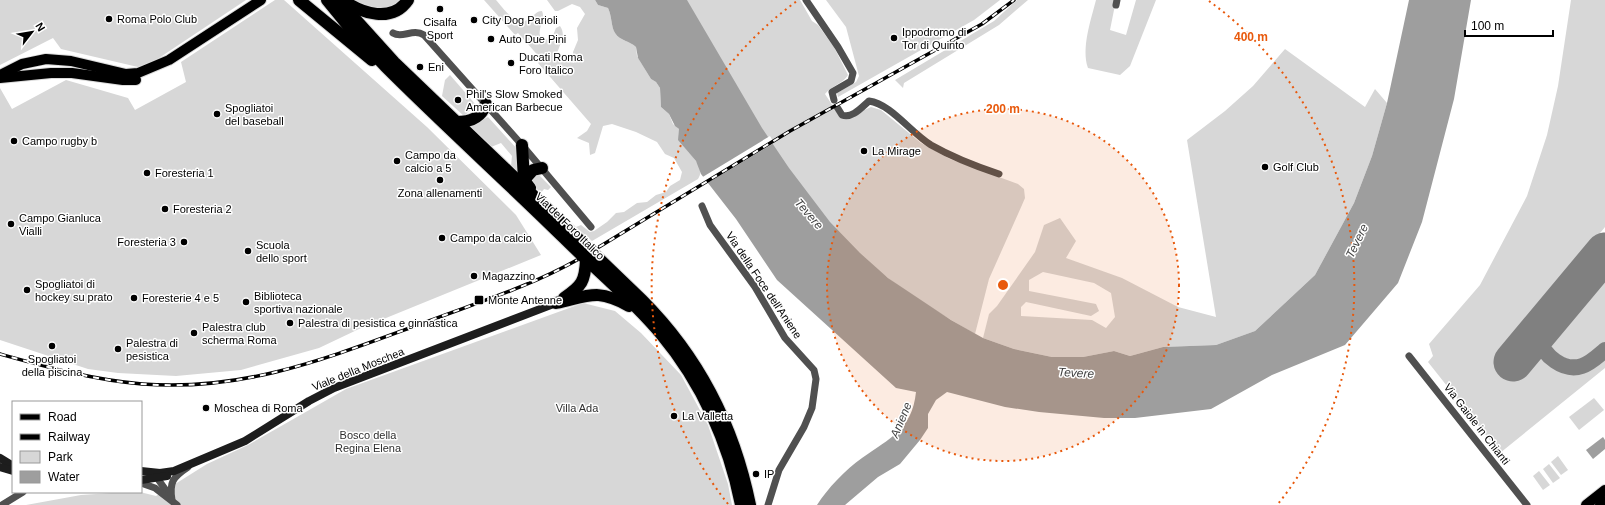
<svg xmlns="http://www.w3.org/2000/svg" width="1605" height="505" font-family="Helvetica,sans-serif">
<rect width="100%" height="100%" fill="#fff"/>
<g fill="#d7d7d7" fill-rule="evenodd">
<path d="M0 0H246L153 62 138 67 61 49 53 38 0 65Z"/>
<path d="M275 0H284L427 127 516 215 541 255 359 329 319 348 241 370 176 376 118 373 88 369 0 340V88L12 109 66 80 128 98 135 110 186 82 181 62Z"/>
<path d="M350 0H400C386 15 365 9 350 0Z"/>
<path d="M484 0H496C503 8 517 28 529 19 534 16 536 11 542 11 546 20 536 29 541 39L551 40 556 28 560 26C567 36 559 45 557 54L562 57H567L570 61 574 63 573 52 578 40 577 28 585 14 580 7 572 4 558 11H555L547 0H595L598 5 608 8C612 16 611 27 615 33 620 41 630 41 636 47L637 56 651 79 656 82 660 88 661 107 669 114 673 124 679 129C679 134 678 140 682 144 688 154 707 166 698 179L592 241 576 227 581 225 590 232 594 231 607 222 616 213 624 212 637 203 647 202 656 195 666 192 670 186 680 180 682 172 674 158 665 154 657 142 636 132 612 124 603 126 595 153 590 155 589 143 577 138 587 131 591 124 538 63 542 60 518 33 515 35Z"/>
<path d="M686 0H800L812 21 818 25 834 47 848 75C843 84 832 85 825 94L838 114 844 119 871 107 881 110 921 143 950 159 1018 184 1024 189 1025 198 1022 205 989 279 975 334C946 317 915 299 888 278 798 210 743 95 686 0Z"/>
<path d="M826 0H1000L974 20 838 97 837 93 856 82 859 76 846 27Z"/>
<path d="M1017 0H1028L999 25 904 83 903 88 895 80 994 21Z"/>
<path d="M1096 0H1116L1110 30 1126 35 1136 0H1156L1130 66 1120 75 1088 68C1081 48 1091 20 1096 0Z"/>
<path d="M1571 0H1605V227L1499 358 1521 377 1536 358 1540 357C1570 374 1576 381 1605 357V368L1500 453 1428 362 1433 356 1429 344 1480 285 1527 196 1547 135 1558 86Z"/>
<path d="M1285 49 1365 107 1375 89 1387 103 1372 156 1354 203 1315 275 1255 331 1216 345 1163 347 1130 356 1114 351 1083 357H1052L1014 349 983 338 989 314 997 306 1035 252 1044 225 1060 218 1076 241 1066 258 1122 278 1178 307 1216 317 1187 140 1225 111 1253 86ZM1043 272 1094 283 1111 293 1115 317 1106 328 1092 320 1021 316V307L1026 302 1091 316 1099 311 1096 304 1029 291V280Z"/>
<path d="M450 75 476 105 464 116 442 96 445 80Z"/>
<path d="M488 117 519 151 520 166 516 172 511 166 512 156 501 143 491 147 470 127Z"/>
<path d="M538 174 551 187 548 190 544 189 541 193 532 184 531 178Z"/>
<path d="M1605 272V343C1588 356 1580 367 1559 355 1553 351 1550 346 1550 339Z"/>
<path d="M583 303 615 311 641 333 681 375 708 425 728 484 732 505H26L81 495 126 492H140L156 496 207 464 248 445 346 389Z"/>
<path d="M1594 398 1604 410 1579 430 1569 417Z"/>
<path d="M1558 456 1568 470 1561 475 1551 462Z"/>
<path d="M1549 464 1560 478 1553 483 1543 469Z"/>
<path d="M1539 471 1550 485 1543 490 1533 476Z"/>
</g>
<g fill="#9e9e9e">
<path d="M595 0H687L762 128 789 168 830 222 860 253 888 278 951 320 983 338 1014 349 1052 357H1083L1114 351 1130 356 1163 347 1216 345 1255 331 1315 275 1354 203 1372 156 1387 103 1409 0H1471L1454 99 1422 222 1398 283 1345 345 1272 375 1211 409 1135 418H1104L1039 412 1005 407 947 392 936 400 928 414V428L920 440 900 464 878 477 845 505H817C828 488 845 470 862 458 890 438 912 430 916 392L896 388 777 280 736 219 701 174 696 161 678 140 679 129 675 126 669 114 661 107 660 88 656 82 651 79 638 58 636 47C630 41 620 41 615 33 611 27 612 16 608 8L598 5Z"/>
<path d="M1603 437 1605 440V449L1593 459 1586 450Z"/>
</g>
<path fill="#fff" d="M770 136 774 143 706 184 701 178Z"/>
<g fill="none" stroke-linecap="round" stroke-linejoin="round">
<path stroke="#808080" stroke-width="16" d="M1541 329 1539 338C1543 356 1564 372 1582 366 1591 363 1598 356 1605 350"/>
<path stroke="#808080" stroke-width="39" d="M1513 362 1605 252"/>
<g stroke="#dbdbdb" stroke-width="12">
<g id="primary">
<path d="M0 75 22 64 46 59 71 61 126 74 138 73 169 60 261 0"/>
<path d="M0 78 51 73H72L123 80H136"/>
<path d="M1586 505 1605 490"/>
<path d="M1600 505 1605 501"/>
</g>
</g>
<g stroke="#dbdbdb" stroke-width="14">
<g id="highway">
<path d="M299 0 372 60"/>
<path d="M327 0 354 33 385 66C444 125 505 180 564 238 596 270 632 299 661 334 702 383 729 443 741 505"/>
<path d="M338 0 394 62 642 300C699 357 734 426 750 505"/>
<path d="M343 0C362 14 392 23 408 0"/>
<path d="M457 122C471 122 481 118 486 104"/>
<path d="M522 145 524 180 530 188"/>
<path d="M524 180 533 170 542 168"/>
<path d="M564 298C582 286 585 281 586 260"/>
<path d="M556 303C589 296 597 288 629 306"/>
</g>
</g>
<g stroke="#505050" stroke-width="7">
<path d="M806 0 838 47 853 73 851 81 832 92 834 100"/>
<path d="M1116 5 1117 0"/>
<path d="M393 33C402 39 413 28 424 35L522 145 591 227"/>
<path d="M837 107 842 115C852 119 862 107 869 101 891 104 910 132 931 145 952 157 975 166 999 174"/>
<path d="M702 206 710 225 755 287 785 338 814 370 816 379 812 408 804 427 779 470 768 505"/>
<path d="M1409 356 1527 505"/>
<path d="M155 475 170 496"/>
<path d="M141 483 155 488 177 505"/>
<path d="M172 500C169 482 173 477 188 467"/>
<path d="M2 505 23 492"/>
</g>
<g stroke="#1d1d1d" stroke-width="8">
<path d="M0 458 13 466"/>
<path d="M0 467 13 471"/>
<path d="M141 471 160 473 174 471 219 452 245 441 309 401 334 388 556 303"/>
<path d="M141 480 167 476"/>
</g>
<use href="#primary" stroke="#000" stroke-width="10"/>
<use href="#highway" stroke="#000" stroke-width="12"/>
<g stroke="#000" stroke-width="3.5">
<g id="rail">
<path d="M599 247 790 131 982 24 1014 0"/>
<path d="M0 354C47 367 93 380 142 384 246 392 330 357 426 322 476 303 529 287 577 260"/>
</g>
</g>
<use href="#rail" stroke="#fff" stroke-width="2" stroke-dasharray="6" stroke-linecap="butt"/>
</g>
<circle cx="1003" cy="285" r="176" fill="#e8590c" fill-opacity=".12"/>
<g fill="none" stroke="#e8590c" stroke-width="2" stroke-dasharray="2 4">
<circle cx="1003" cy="285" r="176"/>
<path d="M728 504A351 351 0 0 1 797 1M1209 1A351 351 0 0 1 1278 504"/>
</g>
<g fill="#000" stroke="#fff" stroke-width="1.5">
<circle cx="440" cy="9" r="4"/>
<circle cx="109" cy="19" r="4"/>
<circle cx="474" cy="20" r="4"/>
<circle cx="894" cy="38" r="4"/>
<circle cx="491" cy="39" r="4"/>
<circle cx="511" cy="63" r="4"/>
<circle cx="420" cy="67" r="4"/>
<circle cx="458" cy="100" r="4"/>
<circle cx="217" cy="114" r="4"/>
<circle cx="14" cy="141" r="4"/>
<circle cx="864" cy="151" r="4"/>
<circle cx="397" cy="161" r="4"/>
<circle cx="1265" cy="167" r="4"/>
<circle cx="147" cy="173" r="4"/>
<circle cx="440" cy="180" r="4"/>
<circle cx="165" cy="209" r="4"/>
<circle cx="11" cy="224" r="4"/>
<circle cx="442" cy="238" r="4"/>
<circle cx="184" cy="242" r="4"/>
<circle cx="248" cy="251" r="4"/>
<circle cx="474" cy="276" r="4"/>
<circle cx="27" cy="290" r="4"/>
<circle cx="134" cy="298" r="4"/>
<rect x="474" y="295" width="10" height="10" rx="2"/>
<circle cx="246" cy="302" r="4"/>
<circle cx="290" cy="323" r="4"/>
<circle cx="194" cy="333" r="4"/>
<circle cx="52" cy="346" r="4"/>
<circle cx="118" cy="349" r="4"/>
<circle cx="206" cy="408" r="4"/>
<circle cx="674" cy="416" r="4"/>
<circle cx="756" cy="474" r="4"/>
</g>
<g text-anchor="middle" stroke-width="3" stroke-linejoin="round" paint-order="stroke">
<g font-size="11" fill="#000" stroke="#fff" text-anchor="start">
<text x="117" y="23">Roma Polo Club</text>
<text x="482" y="24">City Dog Parioli</text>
<text x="440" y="26" text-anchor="middle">Cisalfa<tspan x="440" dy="13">Sport</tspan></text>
<text x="902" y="36">Ippodromo di<tspan x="902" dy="13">Tor di Quinto</tspan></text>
<text x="499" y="43">Auto Due Pini</text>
<text x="519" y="61">Ducati Roma<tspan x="519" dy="13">Foro Italico</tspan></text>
<text x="428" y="71">Eni</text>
<text x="466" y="98">Phil's Slow Smoked<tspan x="466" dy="13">American Barbecue</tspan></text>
<text x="225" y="112">Spogliatoi<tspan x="225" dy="13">del baseball</tspan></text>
<text x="22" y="145">Campo rugby b</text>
<text x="872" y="155">La Mirage</text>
<text x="405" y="159">Campo da<tspan x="405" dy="13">calcio a 5</tspan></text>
<text x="1273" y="171">Golf Club</text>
<text x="155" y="177">Foresteria 1</text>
<text x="440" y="197" text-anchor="middle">Zona allenamenti</text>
<text x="173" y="213">Foresteria 2</text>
<text x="19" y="222">Campo Gianluca<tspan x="19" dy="13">Vialli</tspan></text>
<text x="450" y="242">Campo da calcio</text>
<text x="176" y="246" text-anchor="end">Foresteria 3</text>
<text x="256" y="249">Scuola<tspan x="256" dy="13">dello sport</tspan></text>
<text x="482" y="280">Magazzino</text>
<text x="35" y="288">Spogliatoi di<tspan x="35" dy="13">hockey su prato</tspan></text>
<text x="254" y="300">Biblioteca<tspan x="254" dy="13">sportiva nazionale</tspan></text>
<text x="142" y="302">Foresterie 4 e 5</text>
<text x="488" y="304">Monte Antenne</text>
<text x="298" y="327">Palestra di pesistica e ginnastica</text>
<text x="202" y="331">Palestra club<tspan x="202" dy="13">scherma Roma</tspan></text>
<text x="126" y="347">Palestra di<tspan x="126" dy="13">pesistica</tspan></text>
<text x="52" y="363" text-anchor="middle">Spogliatoi<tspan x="52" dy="13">della piscina</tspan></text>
<text x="214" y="412">Moschea di Roma</text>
<text x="682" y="420">La Valletta</text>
<text x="764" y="478">IP</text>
</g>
<g font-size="11" fill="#000" stroke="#fff">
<text transform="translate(570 226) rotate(44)" y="4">Via del Foro Italico</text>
<text transform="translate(764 285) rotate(56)" y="4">Via della Foce dell'Aniene</text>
<text transform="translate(358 369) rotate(-22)" y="4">Viale della Moschea</text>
<text transform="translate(1477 424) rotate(52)" y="4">Via Gaiole in Chianti</text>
</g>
<g font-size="11" fill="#2e2e2e" stroke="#fff">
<text x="577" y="412">Villa Ada</text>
<text x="368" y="439">Bosco della<tspan x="368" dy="13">Regina Elena</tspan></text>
</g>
<g font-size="12" font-style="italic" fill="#3f3f3f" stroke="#fff">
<text transform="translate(809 214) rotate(49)" y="4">Tevere</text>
<text transform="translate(1357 241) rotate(-64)" y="4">Tevere</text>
<text transform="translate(1076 373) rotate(3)" y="4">Tevere</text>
<text transform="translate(901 420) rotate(-67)" y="4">Aniene</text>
</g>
</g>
<circle cx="1003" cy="285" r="6" fill="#e8590c" stroke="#fff" stroke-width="2"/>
<g font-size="12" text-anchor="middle" font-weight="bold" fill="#e8590c" stroke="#fff" stroke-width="3" stroke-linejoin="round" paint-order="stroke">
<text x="1251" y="41">400 m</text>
<text x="1003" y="113">200 m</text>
</g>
<rect x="12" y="401" width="130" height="92" fill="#ffffff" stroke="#999999"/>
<rect x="20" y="414" width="20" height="6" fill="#000000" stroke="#999999"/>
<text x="48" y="421" font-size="12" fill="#000000">Road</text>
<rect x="20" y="434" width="20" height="6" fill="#000000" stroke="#999999"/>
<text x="48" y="441" font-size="12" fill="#000000">Railway</text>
<rect x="20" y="451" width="20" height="12" fill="#d7d7d7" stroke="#999999"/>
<text x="48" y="461" font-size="12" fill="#000000">Park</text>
<rect x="20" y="471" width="20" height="12" fill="#9e9e9e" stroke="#999999"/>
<text x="48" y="481" font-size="12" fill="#000000">Water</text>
<g transform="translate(32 32) rotate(59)" stroke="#ffffff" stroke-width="3" paint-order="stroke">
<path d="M0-3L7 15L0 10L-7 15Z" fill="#000000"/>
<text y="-6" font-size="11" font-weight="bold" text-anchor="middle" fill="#000000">N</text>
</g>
<path d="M1465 30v6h88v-6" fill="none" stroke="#000000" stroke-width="2"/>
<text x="1471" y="30" font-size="12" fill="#000000" stroke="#ffffff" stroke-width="3" paint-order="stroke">100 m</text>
</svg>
